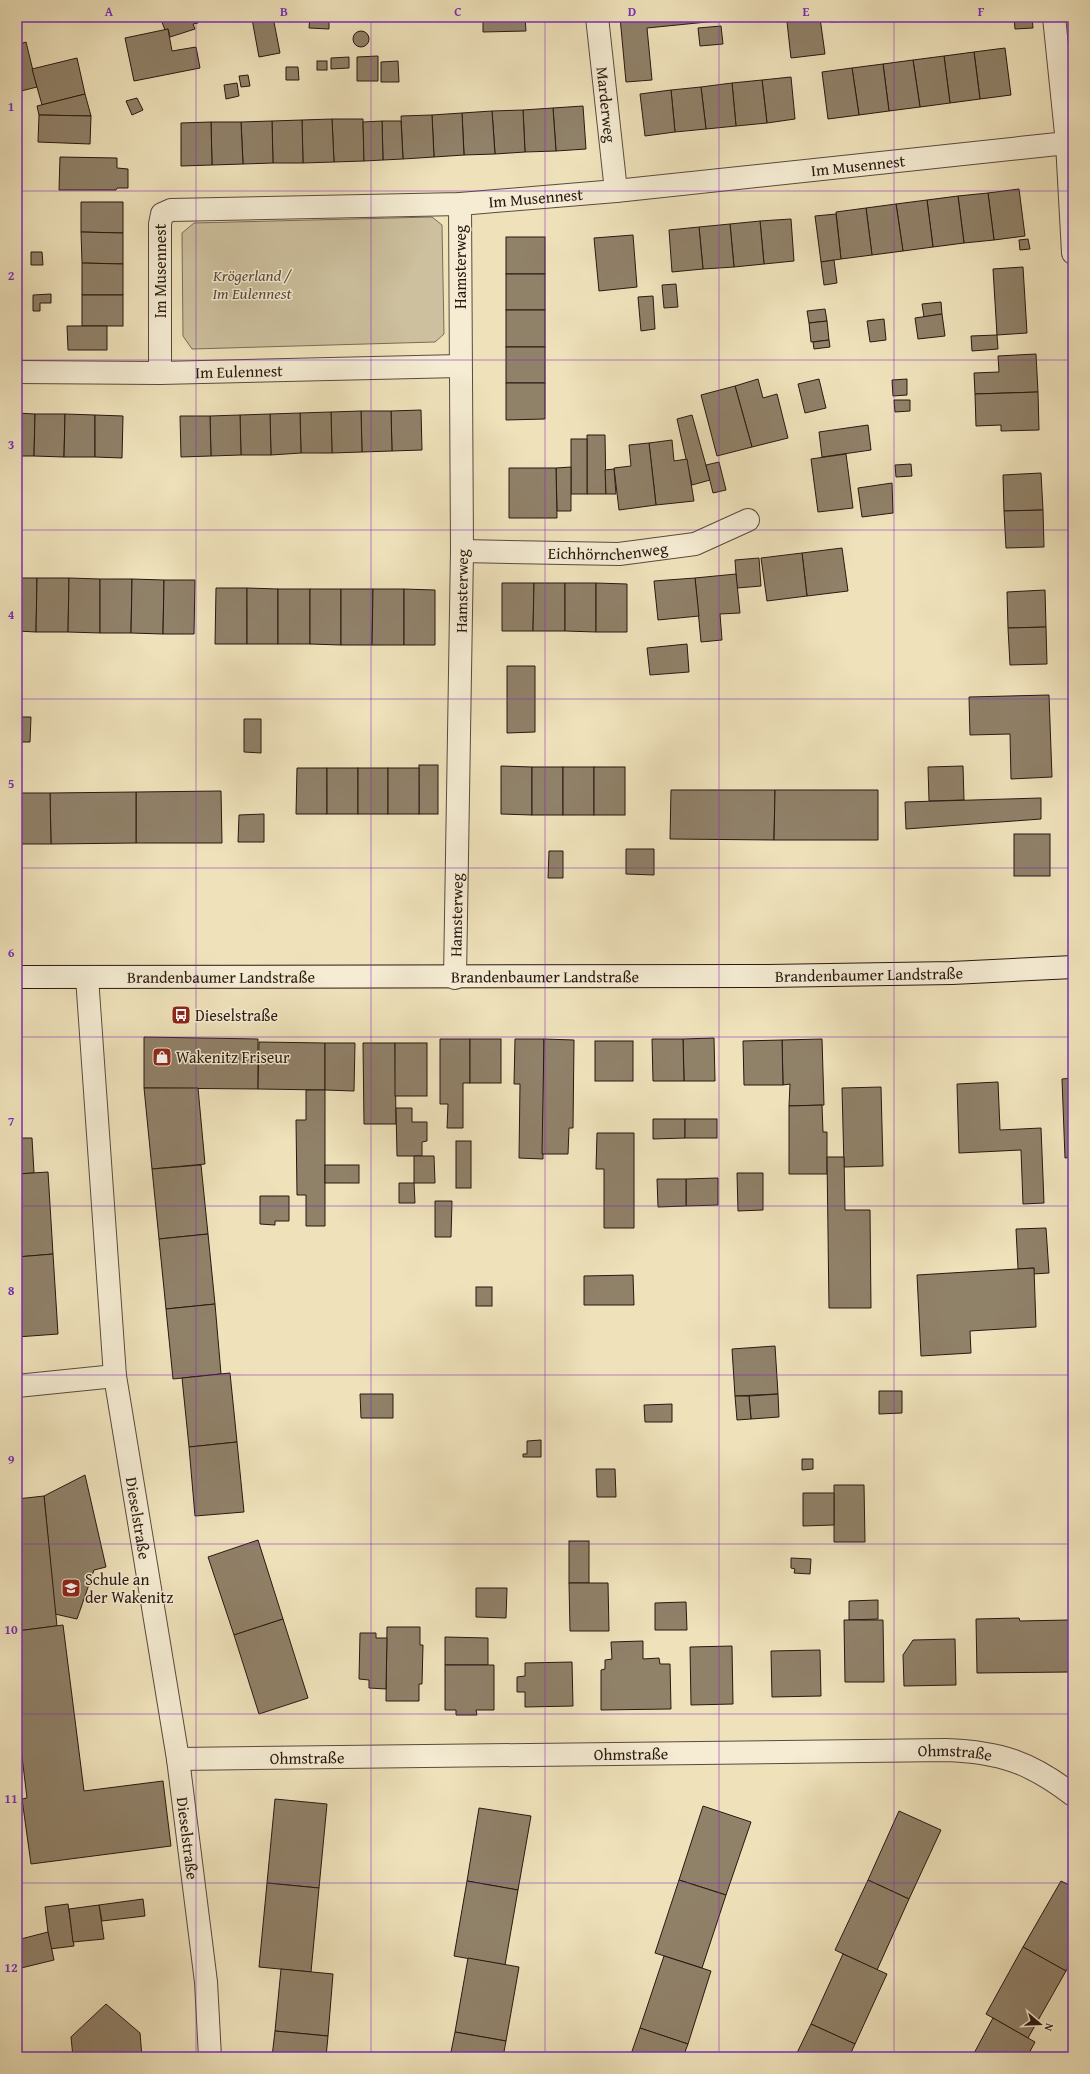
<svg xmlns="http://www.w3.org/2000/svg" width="1090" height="2074" font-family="'Gentium Book Plus',serif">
<rect width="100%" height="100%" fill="#efe2bb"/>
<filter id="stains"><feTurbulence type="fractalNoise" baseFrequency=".005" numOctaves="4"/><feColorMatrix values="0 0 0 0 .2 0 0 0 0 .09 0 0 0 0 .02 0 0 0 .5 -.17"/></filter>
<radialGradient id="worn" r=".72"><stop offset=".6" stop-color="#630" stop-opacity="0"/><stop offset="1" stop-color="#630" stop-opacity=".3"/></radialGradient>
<path fill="#cdc09e" stroke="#7b6c58" d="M432 217 442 225 444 334 435 342 192 349 183 336 182 233 194 223Z"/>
<g fill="#908169" stroke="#291811">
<path d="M160 17H196L198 23 193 24 195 29 170 37 168 29 165 30Z"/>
<path d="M264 17H273L280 53 259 57 252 19Z"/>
<path d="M310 17H329V29L309 28Z"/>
<path d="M483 17H525L526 31 483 32Z"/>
<path d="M620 17H727V20L647 28 652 80 626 82Z"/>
<path d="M831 17H849L850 21 831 22Z"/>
<path d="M1014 17H1032L1033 28 1015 29Z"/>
<path d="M820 18 825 54 791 58 787 22Z"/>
<path d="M721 26 723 44 700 46 698 28Z"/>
<path d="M168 29 172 51 196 47 200 68 134 81 125 38Z"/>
<circle cx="361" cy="39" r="8"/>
<path d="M26 42 37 87 17 92V45Z"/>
<path d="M1005 48 1011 95 980 99 974 52Z"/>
<path d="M974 52 980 99 950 103 944 56Z"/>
<path d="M378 56V81H357V57Z"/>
<path d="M944 56 950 103 920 107 913 60Z"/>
<path d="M349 57V68L331 69V58Z"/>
<path d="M77 58 85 94 42 105 32 69Z"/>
<path d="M913 60 920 107 889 111 883 64Z"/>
<rect x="317" y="61" width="10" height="9"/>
<path d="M398 61 399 82H381V62Z"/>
<path d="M883 64 889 111 859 115 852 68Z"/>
<path d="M286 67H298L299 80H286Z"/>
<path d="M852 68 859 115 828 119 822 72Z"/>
<path d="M248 75 250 86 241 87 239 76Z"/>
<path d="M791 77 795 119 767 123 762 80Z"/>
<path d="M762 80 767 123 736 126 732 83Z"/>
<path d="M237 83 239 96 226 99 224 85Z"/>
<path d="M732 83 736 126 706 129 701 87Z"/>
<path d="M701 87 706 129 675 132 671 90Z"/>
<path d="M671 90 675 132 645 136 640 94Z"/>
<path d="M85 94 91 116 39 115 37 106Z"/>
<path d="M137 98 143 110 132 115 126 101Z"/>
<path d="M583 106 586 149 556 151 553 108Z"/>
<path d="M553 108 556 151 525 152 523 110Z"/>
<path d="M523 110 525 152 495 154 492 111Z"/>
<path d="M492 111 495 154 464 155 462 113Z"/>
<path d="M462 113 464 155 434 157 432 115Z"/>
<path d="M39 115 91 116 90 144 38 142Z"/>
<path d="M432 115 434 157 403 159 401 116Z"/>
<path d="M332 119H363L364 161 334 162Z"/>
<path d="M332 119 334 162 303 163 302 120Z"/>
<path d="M302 120 303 163H273L272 121Z"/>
<path d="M272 121 273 163 243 164 241 122Z"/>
<path d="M382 121H401L403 159 383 160Z"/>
<path d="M382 121 383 160 364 161 363 122Z"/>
<path d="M211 122H241L243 164 212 165Z"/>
<path d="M211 122 212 165 181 166V123Z"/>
<path d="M60 157 117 158V168L128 169V188H117L116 190H59Z"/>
<path d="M1019 189 1025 236 994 240 988 193Z"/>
<path d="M988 193 994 240 964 243 958 196Z"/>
<path d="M958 196 964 243 933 247 927 200Z"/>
<path d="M927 200 933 247 903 251 896 204Z"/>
<path d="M81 202H123V233L81 232Z"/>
<path d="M896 204 903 251 872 255 866 208Z"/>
<path d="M866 208 872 255 841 259 836 212Z"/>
<path d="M836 214 841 259 821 262 815 216Z"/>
<path d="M791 219 794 261 764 264 760 221Z"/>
<path d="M760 221 764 264 734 267 730 224Z"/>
<path d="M730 224 734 267 703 269 699 227Z"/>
<path d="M699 227 703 269 672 272 669 230Z"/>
<path d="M81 232 123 233V264L82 263Z"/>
<path d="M633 235 637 287 599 291 594 238Z"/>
<rect x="506" y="237" width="39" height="37"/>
<path d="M1028 239 1030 249 1020 250 1019 240Z"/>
<path d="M31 252H42L43 265H31Z"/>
<path d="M834 260 837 283 824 285 821 262Z"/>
<path d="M82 263 123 264V295H82Z"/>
<path d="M1023 267 1027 333 997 335 993 269Z"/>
<rect x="506" y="274" width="39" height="36"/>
<path d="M676 284 678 307 664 308 662 285Z"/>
<path d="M51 294V303H40V311H33V295Z"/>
<rect x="82" y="295" width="41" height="31"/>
<path d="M653 296 655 329 641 331 638 297Z"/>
<path d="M941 302 942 314 924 317 922 304Z"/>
<path d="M825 309 827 321 809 323 807 311Z"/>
<rect x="506" y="310" width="39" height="37"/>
<path d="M942 314 945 336 918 339 915 318Z"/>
<path d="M884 319 886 340 870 342 867 321Z"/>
<path d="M827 321 829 340 811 342 809 323Z"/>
<path d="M67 326H107V350H68Z"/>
<path d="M997 335 998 349 972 351 971 336Z"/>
<path d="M829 340 830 347 814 349 813 342Z"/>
<rect x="506" y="347" width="39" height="36"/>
<path d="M1036 354 1038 392 975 394 974 373 999 372 998 356Z"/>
<path d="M758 379 763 398 777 394 788 438 752 447 735 386Z"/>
<path d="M819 379 826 408 805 413 798 384Z"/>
<path d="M907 379V395L893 396 892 380Z"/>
<path d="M506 383H545V419L506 420Z"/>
<path d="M735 386 752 447 717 456 701 395Z"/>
<path d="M1038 392 1039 430 1001 431V425L976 426 975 394Z"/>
<path d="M894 400H910V411L895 412Z"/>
<path d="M421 410 422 450 392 451 391 411Z"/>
<path d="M361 411H391L392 451 362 452Z"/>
<path d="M361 411 362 452 332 453 331 412Z"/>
<path d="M331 412 332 453H301L300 413Z"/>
<path d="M17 413 35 414 34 456H17Z"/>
<path d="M300 413 301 453 271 455 270 414Z"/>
<path d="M35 414H65L64 457 34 456Z"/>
<path d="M65 414 95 415V457H64Z"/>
<path d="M270 414 271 455H241L240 415Z"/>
<path d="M95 415 123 416 122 458 95 457Z"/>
<path d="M240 415 241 455 211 456 210 416Z"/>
<path d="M692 415 710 480 692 485 677 419Z"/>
<path d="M180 416H210L211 456 181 457Z"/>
<path d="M868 425 871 450 822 457 819 432Z"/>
<path d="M587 435H605L606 494H587Z"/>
<rect x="571" y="439" width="16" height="55"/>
<path d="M672 440 674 461 687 459 694 501 656 505 649 443Z"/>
<path d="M649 443 656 505 619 510 614 468 631 466 629 445Z"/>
<path d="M846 454 853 508 818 512 811 459Z"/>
<path d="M719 462 726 490 713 493 706 465Z"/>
<path d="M911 464 912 476 896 477 895 465Z"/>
<path d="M571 467V511H557L556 468Z"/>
<path d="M509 468H556L557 518H509Z"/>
<path d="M614 469 616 494H606L605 470Z"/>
<path d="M1041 473 1043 510 1004 511 1003 475Z"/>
<path d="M892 483 893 513 862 517 858 488Z"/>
<path d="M1043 510 1044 547 1006 548 1004 511Z"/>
<path d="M842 548 848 591 807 596 802 553Z"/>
<path d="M802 553 807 596 767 601 761 558Z"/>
<path d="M759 558 761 586 737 588 735 560Z"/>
<path d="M736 574 740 613 720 614 722 640 701 642 695 578Z"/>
<path d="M17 578H37L36 632 17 631Z"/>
<path d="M37 578H69L68 632H36Z"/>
<path d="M69 578 100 579V633L68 632Z"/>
<path d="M695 578 699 616 658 620 654 581Z"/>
<path d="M100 579H132L131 633H100Z"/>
<path d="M132 579 164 580 163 634 131 633Z"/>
<path d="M164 580H195L194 634H163Z"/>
<path d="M502 583H534L533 631H502Z"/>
<path d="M534 583H565V631H533Z"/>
<path d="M565 583H596V632L565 631Z"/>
<path d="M596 583 627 584V632H596Z"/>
<path d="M216 588H247V644H215Z"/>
<path d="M247 588 278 589V644H247Z"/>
<rect x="278" y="589" width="32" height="55"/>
<path d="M310 589H341V645L310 644Z"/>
<path d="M341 589H373L372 645H341Z"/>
<path d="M373 589H404V645H372Z"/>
<path d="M404 589 435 590V645H404Z"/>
<path d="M1045 590 1046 627 1008 628 1007 592Z"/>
<path d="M1046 627 1047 664 1010 665 1008 628Z"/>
<path d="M687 644 689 672 650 675 647 648Z"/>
<path d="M507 666H535V732L507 733Z"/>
<path d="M1049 695 1052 777 1011 779 1010 734 970 735 969 697Z"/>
<path d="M17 717H31L30 742H17Z"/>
<path d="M244 719H261V753L244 752Z"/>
<rect x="419" y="765" width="19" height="49"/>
<path d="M501 766 532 767V815L501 814Z"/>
<path d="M963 766 964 800 929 801 928 767Z"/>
<rect x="532" y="767" width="31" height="48"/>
<rect x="563" y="767" width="31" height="48"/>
<rect x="594" y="767" width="31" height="48"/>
<path d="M297 768H327V814H296Z"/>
<rect x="327" y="768" width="31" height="46"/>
<rect x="358" y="768" width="30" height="46"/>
<rect x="388" y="768" width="31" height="46"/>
<path d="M671 790H775L774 840 670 839Z"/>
<path d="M775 790H878V840H774Z"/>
<path d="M221 791 222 843H136V792Z"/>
<path d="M136 792V843L51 844 50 793Z"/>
<path d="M17 793H50L51 844H17Z"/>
<path d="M1041 798V819L906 829 905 802Z"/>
<path d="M264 814V842H238L239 815Z"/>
<rect x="1014" y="834" width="36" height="42"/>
<path d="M626 849H654V875L626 874Z"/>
<path d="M549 851H563V878H548Z"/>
<path d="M144 1037 258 1039V1089L144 1088Z"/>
<path d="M714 1038 715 1081H684L683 1039Z"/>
<path d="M440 1039H470V1083H463V1128H447L448 1104H440Z"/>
<rect x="470" y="1039" width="31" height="44"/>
<path d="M515 1039H544L543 1159 519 1158 520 1084H514Z"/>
<path d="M544 1039 574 1040 573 1128H569L568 1154H542Z"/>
<path d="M652 1039H683L684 1081H653Z"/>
<path d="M822 1039 824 1105 789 1106 790 1084 783 1085 782 1040Z"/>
<path d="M782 1040 783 1085H744L743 1041Z"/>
<rect x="595" y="1041" width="38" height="40"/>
<path d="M259 1042 325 1043V1090L258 1089Z"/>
<path d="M325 1043H355L354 1091 325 1090Z"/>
<path d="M363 1043H395L396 1124H364Z"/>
<rect x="395" y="1043" width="32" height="53"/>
<path d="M1073 1078V1157L1065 1158 1062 1079Z"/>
<path d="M17 1080H19L20 1116H17Z"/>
<path d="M998 1082 1000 1130 1041 1128 1044 1203 1023 1204 1021 1150 959 1153 957 1084Z"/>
<path d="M881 1087 883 1166 844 1167 842 1088Z"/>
<path d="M144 1088H198L205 1164 152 1169Z"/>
<path d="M306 1090H325V1226H306V1195H297L296 1120H306Z"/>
<path d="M822 1105 823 1132H827V1174H789V1106Z"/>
<path d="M396 1108H412V1122H427V1141L422 1142V1156H397Z"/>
<path d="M653 1119H685V1138L653 1139Z"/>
<rect x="685" y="1119" width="32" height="19"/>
<path d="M597 1133H634V1228H604V1169H596Z"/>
<path d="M17 1138H32L34 1173 17 1174Z"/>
<rect x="456" y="1141" width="15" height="47"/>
<path d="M414 1156H434L435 1183H414Z"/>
<path d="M827 1157H844L845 1210H870L871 1308H829Z"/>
<path d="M201 1165 208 1234 159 1239 152 1169Z"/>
<rect x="325" y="1165" width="34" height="18"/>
<path d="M48 1172 53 1254 17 1257V1174Z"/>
<path d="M737 1173H763V1210L738 1211Z"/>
<path d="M718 1178V1205L686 1206V1179Z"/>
<path d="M657 1179H686V1206L658 1207Z"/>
<path d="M399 1183H414L415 1203H399Z"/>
<path d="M260 1196H289V1221H275V1225L260 1224Z"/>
<path d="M435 1201H452L451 1237H435Z"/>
<path d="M1046 1228 1049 1273 1033 1274 1034 1268 1018 1269 1016 1229Z"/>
<path d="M208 1234 215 1304 166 1309 159 1239Z"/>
<path d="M53 1254 58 1334 17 1337V1257Z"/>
<path d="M1034 1268 1036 1327 970 1331 971 1353 921 1356 917 1275Z"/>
<path d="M633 1275 634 1305H584V1276Z"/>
<rect x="476" y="1287" width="16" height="19"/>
<path d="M215 1304 221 1374 173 1379 166 1309Z"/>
<path d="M775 1346 778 1394 735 1396 732 1349Z"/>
<path d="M230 1373 237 1442 189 1447 182 1378Z"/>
<path d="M879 1391H902V1413L879 1414Z"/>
<path d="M360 1394H393V1418H361Z"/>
<path d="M778 1394 779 1417 751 1419 749 1396Z"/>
<path d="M735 1396H749L751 1419 737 1420Z"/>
<path d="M672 1404V1422H645L644 1405Z"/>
<path d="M541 1440V1457H523V1454H527V1441Z"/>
<path d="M237 1442 244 1512 195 1516 189 1447Z"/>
<path d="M802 1459H813V1469L802 1470Z"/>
<path d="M596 1469H615L616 1497H597Z"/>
<path d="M85 1475 106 1567 94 1570 77 1619 55 1614 44 1496Z"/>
<path d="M834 1485H864L865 1542H834Z"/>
<path d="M803 1493H834V1525L803 1526Z"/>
<path d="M44 1496 57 1626 17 1631V1499Z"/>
<path d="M258 1540 283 1619 234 1635 208 1557Z"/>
<rect x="569" y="1541" width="20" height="42"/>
<path d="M791 1558 811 1559 810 1574 794 1573 795 1569 791 1568Z"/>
<path d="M569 1583H608L609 1631H570Z"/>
<path d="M476 1588H507L506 1618 476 1617Z"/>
<path d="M878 1600V1619L849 1620V1601Z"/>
<path d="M686 1602 687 1630H655V1603Z"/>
<path d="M1019 1618 1020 1621 1069 1620V1672L977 1673 976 1619Z"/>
<path d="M283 1619 308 1698 259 1714 234 1635Z"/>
<path d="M844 1620H883L884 1682H845Z"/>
<path d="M63 1625 84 1791 163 1781 171 1846 31 1864 22 1799 27 1798 17 1715V1631Z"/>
<path d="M387 1627H420V1645H423L422 1684H419V1701H386Z"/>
<path d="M360 1633H376V1638H387L386 1689 369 1688V1680L359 1679Z"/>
<path d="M445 1637 488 1638V1665H445Z"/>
<path d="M955 1639 956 1685 904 1686 903 1655 913 1640Z"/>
<path d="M643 1641V1659L659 1658 660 1664H670L671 1709 601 1710V1670L605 1669V1660L612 1659 611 1642Z"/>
<path d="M732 1646 733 1704 691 1705 690 1647Z"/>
<path d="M820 1650 821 1696 772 1697 771 1651Z"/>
<path d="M572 1662 573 1706 525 1707V1692H517V1677L525 1676V1663Z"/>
<path d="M445 1665H494V1710H476L477 1715H456V1710H445Z"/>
<path d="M275 1799 327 1804 319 1888 267 1883Z"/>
<path d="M703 1806 751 1822 726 1895 679 1880Z"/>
<path d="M479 1808 531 1816 518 1890 467 1881Z"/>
<path d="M899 1811 941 1830 909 1899 868 1880Z"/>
<path d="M679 1880 726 1895 702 1968 655 1953Z"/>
<path d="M868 1880 909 1899 877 1970 835 1950Z"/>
<path d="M467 1881 518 1890 505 1965 454 1956Z"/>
<path d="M1061 1881 1073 1887V1958L1066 1971 1023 1947Z"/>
<path d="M267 1883 319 1888 311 1972 259 1967Z"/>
<path d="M143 1899 145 1916 102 1921 99 1905Z"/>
<path d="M68 1904 74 1946 50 1949 45 1907Z"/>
<path d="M99 1905 104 1939 73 1942 69 1909Z"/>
<path d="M48 1932 54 1960 17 1969V1940Z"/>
<path d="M1023 1947 1066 1971 1028 2038 986 2014Z"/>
<path d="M843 1954 887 1974 855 2044 811 2024Z"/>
<path d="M664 1956 711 1971 688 2044 640 2028Z"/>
<path d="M468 1958 519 1967 506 2041 455 2032Z"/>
<path d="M281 1969 333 1974 328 2036 275 2031Z"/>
<path d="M106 2004 140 2033 142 2057H73L71 2037Z"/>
<path d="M993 2018 1035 2042 1027 2057H972Z"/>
<path d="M811 2024 855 2044 849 2057H795Z"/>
<path d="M640 2028 688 2044 683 2057H630Z"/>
<path d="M275 2031 328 2036 326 2057H272Z"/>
<path d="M455 2032 506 2041 503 2057H450Z"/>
</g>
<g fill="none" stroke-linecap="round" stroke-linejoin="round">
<g stroke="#5a4a3c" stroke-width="24">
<g id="minor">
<path id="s1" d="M597 17 616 191"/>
<path d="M1054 17 1067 143 1073 253"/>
<path id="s2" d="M17 372 160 373 460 366"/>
<path id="s3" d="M160 373V224L162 214 171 210 460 204 616 191 1067 143"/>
<path id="s4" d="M462 551 619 554 695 544 748 520"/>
<path id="s5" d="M87 977 115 1376 178 1759 206 1982 210 2057"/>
<path id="s6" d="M455 978 462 551 460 204"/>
<path d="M17 1386 115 1376"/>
<path id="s7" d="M178 1759 946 1750C1000 1752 1030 1762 1073 1795"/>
</g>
</g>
<g stroke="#291811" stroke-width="24">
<g id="secondary">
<path id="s8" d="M17 977 768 976 952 973 1073 967"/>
</g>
</g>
<use href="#minor" stroke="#f5ecd3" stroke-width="22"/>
<use href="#secondary" stroke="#f5ecd3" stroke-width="22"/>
</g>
<path fill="none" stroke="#7b2cbf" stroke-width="1" stroke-opacity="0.55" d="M196 17V2057M371 17V2057M545 17V2057M719 17V2057M894 17V2057M17 191H1073M17 360H1073M17 530H1073M17 699H1073M17 868H1073M17 1037H1073M17 1206H1073M17 1375H1073M17 1544H1073M17 1714H1073M17 1883H1073"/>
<defs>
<g id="bus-square" transform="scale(1)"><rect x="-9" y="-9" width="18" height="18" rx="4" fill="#8f2418" stroke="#f5ecd3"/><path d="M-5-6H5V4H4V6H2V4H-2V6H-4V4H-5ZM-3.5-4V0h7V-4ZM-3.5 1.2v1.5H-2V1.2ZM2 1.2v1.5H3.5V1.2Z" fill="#fff"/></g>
<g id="shop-square" transform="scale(1)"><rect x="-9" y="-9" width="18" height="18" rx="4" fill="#8f2418" stroke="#f5ecd3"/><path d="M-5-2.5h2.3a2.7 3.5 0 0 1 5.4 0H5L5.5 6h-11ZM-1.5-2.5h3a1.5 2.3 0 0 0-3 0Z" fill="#fff"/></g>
<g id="school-square" transform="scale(1)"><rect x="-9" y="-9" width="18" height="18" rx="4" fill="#8f2418" stroke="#f5ecd3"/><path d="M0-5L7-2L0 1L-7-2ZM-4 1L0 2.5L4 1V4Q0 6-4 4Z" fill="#fff"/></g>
</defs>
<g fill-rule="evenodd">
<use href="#bus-square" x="181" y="1015"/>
<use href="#shop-square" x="162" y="1057"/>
<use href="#school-square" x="71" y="1588"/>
</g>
<g text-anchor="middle" stroke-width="3" stroke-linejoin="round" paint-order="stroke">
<g font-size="16" fill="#291811" stroke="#f5ecd3">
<text dy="6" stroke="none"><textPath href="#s1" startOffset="88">Marderweg</textPath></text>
<text dy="6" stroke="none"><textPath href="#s3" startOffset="858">Im Musennest</textPath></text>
<text dy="6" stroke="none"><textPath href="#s3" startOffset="534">Im Musennest</textPath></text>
<text transform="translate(460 267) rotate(-90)" y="6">Hamsterweg</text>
<text dy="6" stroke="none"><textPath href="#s3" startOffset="102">Im Musennest</textPath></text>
<text dy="6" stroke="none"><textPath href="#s2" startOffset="222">Im Eulennest</textPath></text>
<text dy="6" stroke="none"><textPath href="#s4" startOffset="146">Eichhörnchenweg</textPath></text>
<text dy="6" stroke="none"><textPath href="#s6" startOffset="387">Hamsterweg</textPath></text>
<text dy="6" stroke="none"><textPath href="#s6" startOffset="63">Hamsterweg</textPath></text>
<text dy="6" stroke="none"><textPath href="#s8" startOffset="852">Brandenbaumer Landstraße</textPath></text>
<text dy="6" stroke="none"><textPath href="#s8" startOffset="204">Brandenbaumer Landstraße</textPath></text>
<text dy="6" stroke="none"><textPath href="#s8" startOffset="528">Brandenbaumer Landstraße</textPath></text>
<text dy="6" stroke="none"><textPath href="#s5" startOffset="544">Dieselstraße</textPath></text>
<text dy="6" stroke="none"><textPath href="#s7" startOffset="453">Ohmstraße</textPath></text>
<text dy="6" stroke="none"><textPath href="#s7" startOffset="777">Ohmstraße</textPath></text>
<text dy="6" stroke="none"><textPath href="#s7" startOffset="129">Ohmstraße</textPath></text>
<text dy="6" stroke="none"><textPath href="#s5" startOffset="868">Dieselstraße</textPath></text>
</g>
<g font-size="16" font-style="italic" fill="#5a4a3b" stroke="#f5ecd3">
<text x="252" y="281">Krögerland /<tspan x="252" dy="18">Im Eulennest</tspan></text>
</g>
<g font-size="16" fill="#291811" stroke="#f5ecd3" text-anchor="start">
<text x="195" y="1021">Dieselstraße</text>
<text x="176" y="1063">Wakenitz Friseur</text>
<text x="85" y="1585">Schule an<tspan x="85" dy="18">der Wakenitz</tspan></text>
</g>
</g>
<rect width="1090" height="2074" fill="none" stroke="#efe2bb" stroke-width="44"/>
<g transform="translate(1040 2024) rotate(109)" stroke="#f5ecd3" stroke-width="3" paint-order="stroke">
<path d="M0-3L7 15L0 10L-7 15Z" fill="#291811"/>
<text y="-6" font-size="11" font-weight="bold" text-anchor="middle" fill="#291811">N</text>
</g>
<rect x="22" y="22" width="1046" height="2030" fill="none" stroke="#7b2cbf" stroke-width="1.5"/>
<g font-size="13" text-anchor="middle" font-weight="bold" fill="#7b2cbf">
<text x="109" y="16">A</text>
<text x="284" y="16">B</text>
<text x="458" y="16">C</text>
<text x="632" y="16">D</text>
<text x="806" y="16">E</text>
<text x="981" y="16">F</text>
<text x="11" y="111">1</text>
<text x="11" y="280">2</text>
<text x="11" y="449">3</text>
<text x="11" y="619">4</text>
<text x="11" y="788">5</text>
<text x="11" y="957">6</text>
<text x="11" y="1126">7</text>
<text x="11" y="1295">8</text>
<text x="11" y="1464">9</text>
<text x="11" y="1634">10</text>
<text x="11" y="1803">11</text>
<text x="11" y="1972">12</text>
</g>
<rect width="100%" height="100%" filter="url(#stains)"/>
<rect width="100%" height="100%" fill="url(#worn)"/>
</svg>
